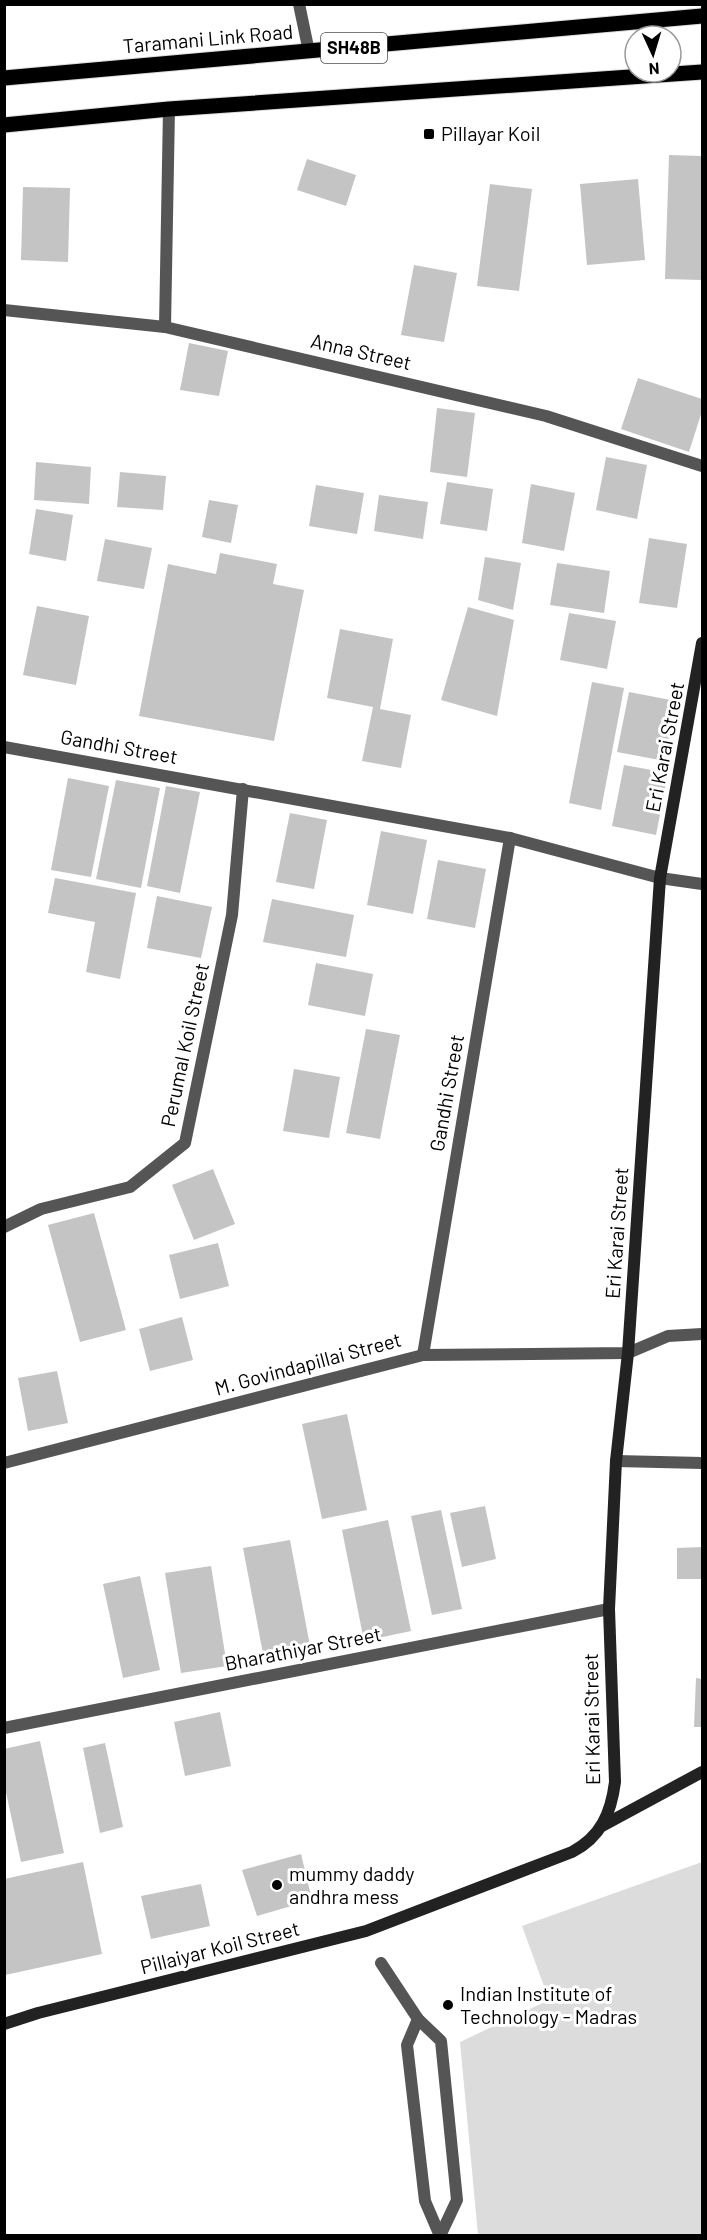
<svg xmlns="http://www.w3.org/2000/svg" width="707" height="2240" font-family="Barlow,sans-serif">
<rect width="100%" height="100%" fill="#fff"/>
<path fill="#dcdcdc" d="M702 1862V2235H478L460 2042 549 2000 522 1926Z"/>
<g fill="#c4c4c4">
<path d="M669 155 702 156V280L665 279Z"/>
<path d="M307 159 356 175 346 206 297 190Z"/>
<path d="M638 179 645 260 587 265 580 184Z"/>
<path d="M490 184 532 189 519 291 477 286Z"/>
<path d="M23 187 70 188 68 262 21 260Z"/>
<path d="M414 265 457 273 444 342 401 335Z"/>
<path d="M189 343 228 351 219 396 180 390Z"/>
<path d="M638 378 702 399V411L689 452 621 429Z"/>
<path d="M437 408 475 413 467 477 430 472Z"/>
<path d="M606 457 647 465 637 519 596 510Z"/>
<path d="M36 462 91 467 89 504 34 500Z"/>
<path d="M120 472 166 476 163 510 117 507Z"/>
<path d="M447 482 493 489 487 531 440 524Z"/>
<path d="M531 484 575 493 564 551 522 543Z"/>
<path d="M316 485 364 493 357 534 309 526Z"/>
<path d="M379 495 428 502 423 539 374 531Z"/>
<path d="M209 500 238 505 231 543 202 537Z"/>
<path d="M36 509 73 515 66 561 29 554Z"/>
<path d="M649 538 687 544 677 608 639 603Z"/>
<path d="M105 539 152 548 144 589 97 581Z"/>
<path d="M220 553 277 564 273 584 304 590 274 741 139 716 168 564 216 574Z"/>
<path d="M485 557 521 563 513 610 478 600Z"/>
<path d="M557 563 610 571 604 613 550 605Z"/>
<path d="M37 606 89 616 76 685 23 675Z"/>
<path d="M468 607 514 620 497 716 441 700Z"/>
<path d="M569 613 616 621 607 669 560 660Z"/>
<path d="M340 629 393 639 380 709 411 715 401 768 362 761 373 707 327 698Z"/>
<path d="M592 682 624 688 601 810 569 803Z"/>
<path d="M629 692 676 701 665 761 617 752Z"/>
<path d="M624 765 668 773 656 835 612 826Z"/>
<path d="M68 778 109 786 91 877 51 870Z"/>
<path d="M116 780 160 788 141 888 96 879Z"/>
<path d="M166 786 200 792 180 893 147 886Z"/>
<path d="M290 813 327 820 314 889 276 882Z"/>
<path d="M381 831 427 840 413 914 367 905Z"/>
<path d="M438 860 486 869 475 928 427 919Z"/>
<path d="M55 878 136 893 120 979 86 972 95 922 48 913Z"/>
<path d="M157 896 212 907 201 958 147 948Z"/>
<path d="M272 899 354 915 346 957 263 942Z"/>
<path d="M316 963 373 974 365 1016 308 1005Z"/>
<path d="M366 1029 400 1035 380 1139 346 1133Z"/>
<path d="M294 1069 340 1077 329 1138 283 1131Z"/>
<path d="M213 1169 235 1224 194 1240 172 1185Z"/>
<path d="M94 1213 126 1330 80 1342 48 1225Z"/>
<path d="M218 1243 229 1286 180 1299 169 1255Z"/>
<path d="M182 1317 193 1360 150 1371 139 1329Z"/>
<path d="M57 1371 68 1423 28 1431 18 1378Z"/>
<path d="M347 1414 367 1510 322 1519 302 1424Z"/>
<path d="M485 1506 496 1559 462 1567 450 1513Z"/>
<path d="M441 1510 462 1609 432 1615 411 1516Z"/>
<path d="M388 1520 411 1631 364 1641 342 1530Z"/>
<path d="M290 1540 311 1651 264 1659 243 1548Z"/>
<path d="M702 1547V1579H677V1548Z"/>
<path d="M211 1566 227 1666 181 1673 165 1573Z"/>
<path d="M140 1576 160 1670 123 1678 103 1584Z"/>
<path d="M696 1678 702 1679V1727H694Z"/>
<path d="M220 1712 231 1766 185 1776 174 1722Z"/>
<path d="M40 1741 64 1853 21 1862 4 1783V1749Z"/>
<path d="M105 1743 123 1827 100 1833 83 1748Z"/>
<path d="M301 1854 312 1900 257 1916 242 1870Z"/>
<path d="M83 1862 102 1954 5 1975 4 1879Z"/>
<path d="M201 1884 210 1926 151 1939 141 1896Z"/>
</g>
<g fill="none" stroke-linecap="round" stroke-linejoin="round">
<g stroke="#dbdbdb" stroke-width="17">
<g id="primary">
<path d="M4 78 702 16"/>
<path d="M4 125 169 109 702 72"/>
</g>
</g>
<g stroke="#555" stroke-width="12">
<path d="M381 1963 418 2019 441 2041 457 2200 440 2236"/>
<path d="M418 2019 407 2045 425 2201 440 2236"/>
</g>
<g stroke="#555" stroke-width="12">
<path d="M299 4 309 52"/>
<path d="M4 310 165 327 546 416 702 466"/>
<path d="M165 327 169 109"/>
<path d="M4 747 510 838 660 878 702 884"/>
<path d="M4 1227 41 1209 130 1187 185 1143 232 915 243 789"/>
<path d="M423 1355 510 838"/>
<path d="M616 1461 702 1463"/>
<path d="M4 1463 423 1355 628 1353 668 1336 702 1334"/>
<path d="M4 1728 609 1609"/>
</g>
<g stroke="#222" stroke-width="12">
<path d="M602 1826 702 1772"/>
<path d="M4 2024 38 2013 366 1931 572 1852C601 1837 611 1813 615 1782L609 1609 616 1461 628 1353 660 878 702 643"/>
</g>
<use href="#primary" stroke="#000" stroke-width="15"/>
</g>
<g fill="#000" stroke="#fff" stroke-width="2">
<rect x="423" y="128" width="12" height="12" rx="3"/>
<circle cx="277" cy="1885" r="6"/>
<circle cx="448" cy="2005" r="6"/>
</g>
<g text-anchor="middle" stroke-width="6" stroke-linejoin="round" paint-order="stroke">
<rect fill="#fff" stroke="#4c4c4c" stroke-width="1.5" x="321" y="33" width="66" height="30" rx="4.5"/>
<g font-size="18" font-weight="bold" fill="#000">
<text x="354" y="54">SH48B</text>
</g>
<g font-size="20" fill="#000" stroke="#fff">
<text transform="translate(208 39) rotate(-5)" y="7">Taramani Link Road</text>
<text transform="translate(361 352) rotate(13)" y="7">Anna Street</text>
<text transform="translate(119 747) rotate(10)" y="7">Gandhi Street</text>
<text transform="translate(665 747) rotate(-79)" y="7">Eri Karai Street</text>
<text transform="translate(185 1045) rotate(-78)" y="7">Perumal Koil Street</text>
<text transform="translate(447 1093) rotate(-80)" y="7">Gandhi Street</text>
<text transform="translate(617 1233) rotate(-86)" y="7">Eri Karai Street</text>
<text transform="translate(308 1364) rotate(-15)" y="7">M. Govindapillai Street</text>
<text transform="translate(303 1649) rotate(-11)" y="7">Bharathiyar Street</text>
<text transform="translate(592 1719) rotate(-91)" y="7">Eri Karai Street</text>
<text transform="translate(220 1948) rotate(-14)" y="7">Pillaiyar Koil Street</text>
</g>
<g font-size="20" fill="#000" stroke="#fff" text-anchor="start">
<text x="441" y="141">Pillayar Koil</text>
<text x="289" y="1881">mummy daddy<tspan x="289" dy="23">andhra mess</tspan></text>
<text x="460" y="2001">Indian Institute of<tspan x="460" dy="23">Technology - Madras</tspan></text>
</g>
</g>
<rect width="707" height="2240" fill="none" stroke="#000000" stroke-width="12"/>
<g transform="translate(653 54) rotate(176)"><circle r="28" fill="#ffffff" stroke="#999999" stroke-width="1.5"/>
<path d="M0-4.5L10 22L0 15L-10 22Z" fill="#000000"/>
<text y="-9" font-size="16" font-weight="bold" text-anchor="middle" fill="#000000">N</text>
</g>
</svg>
